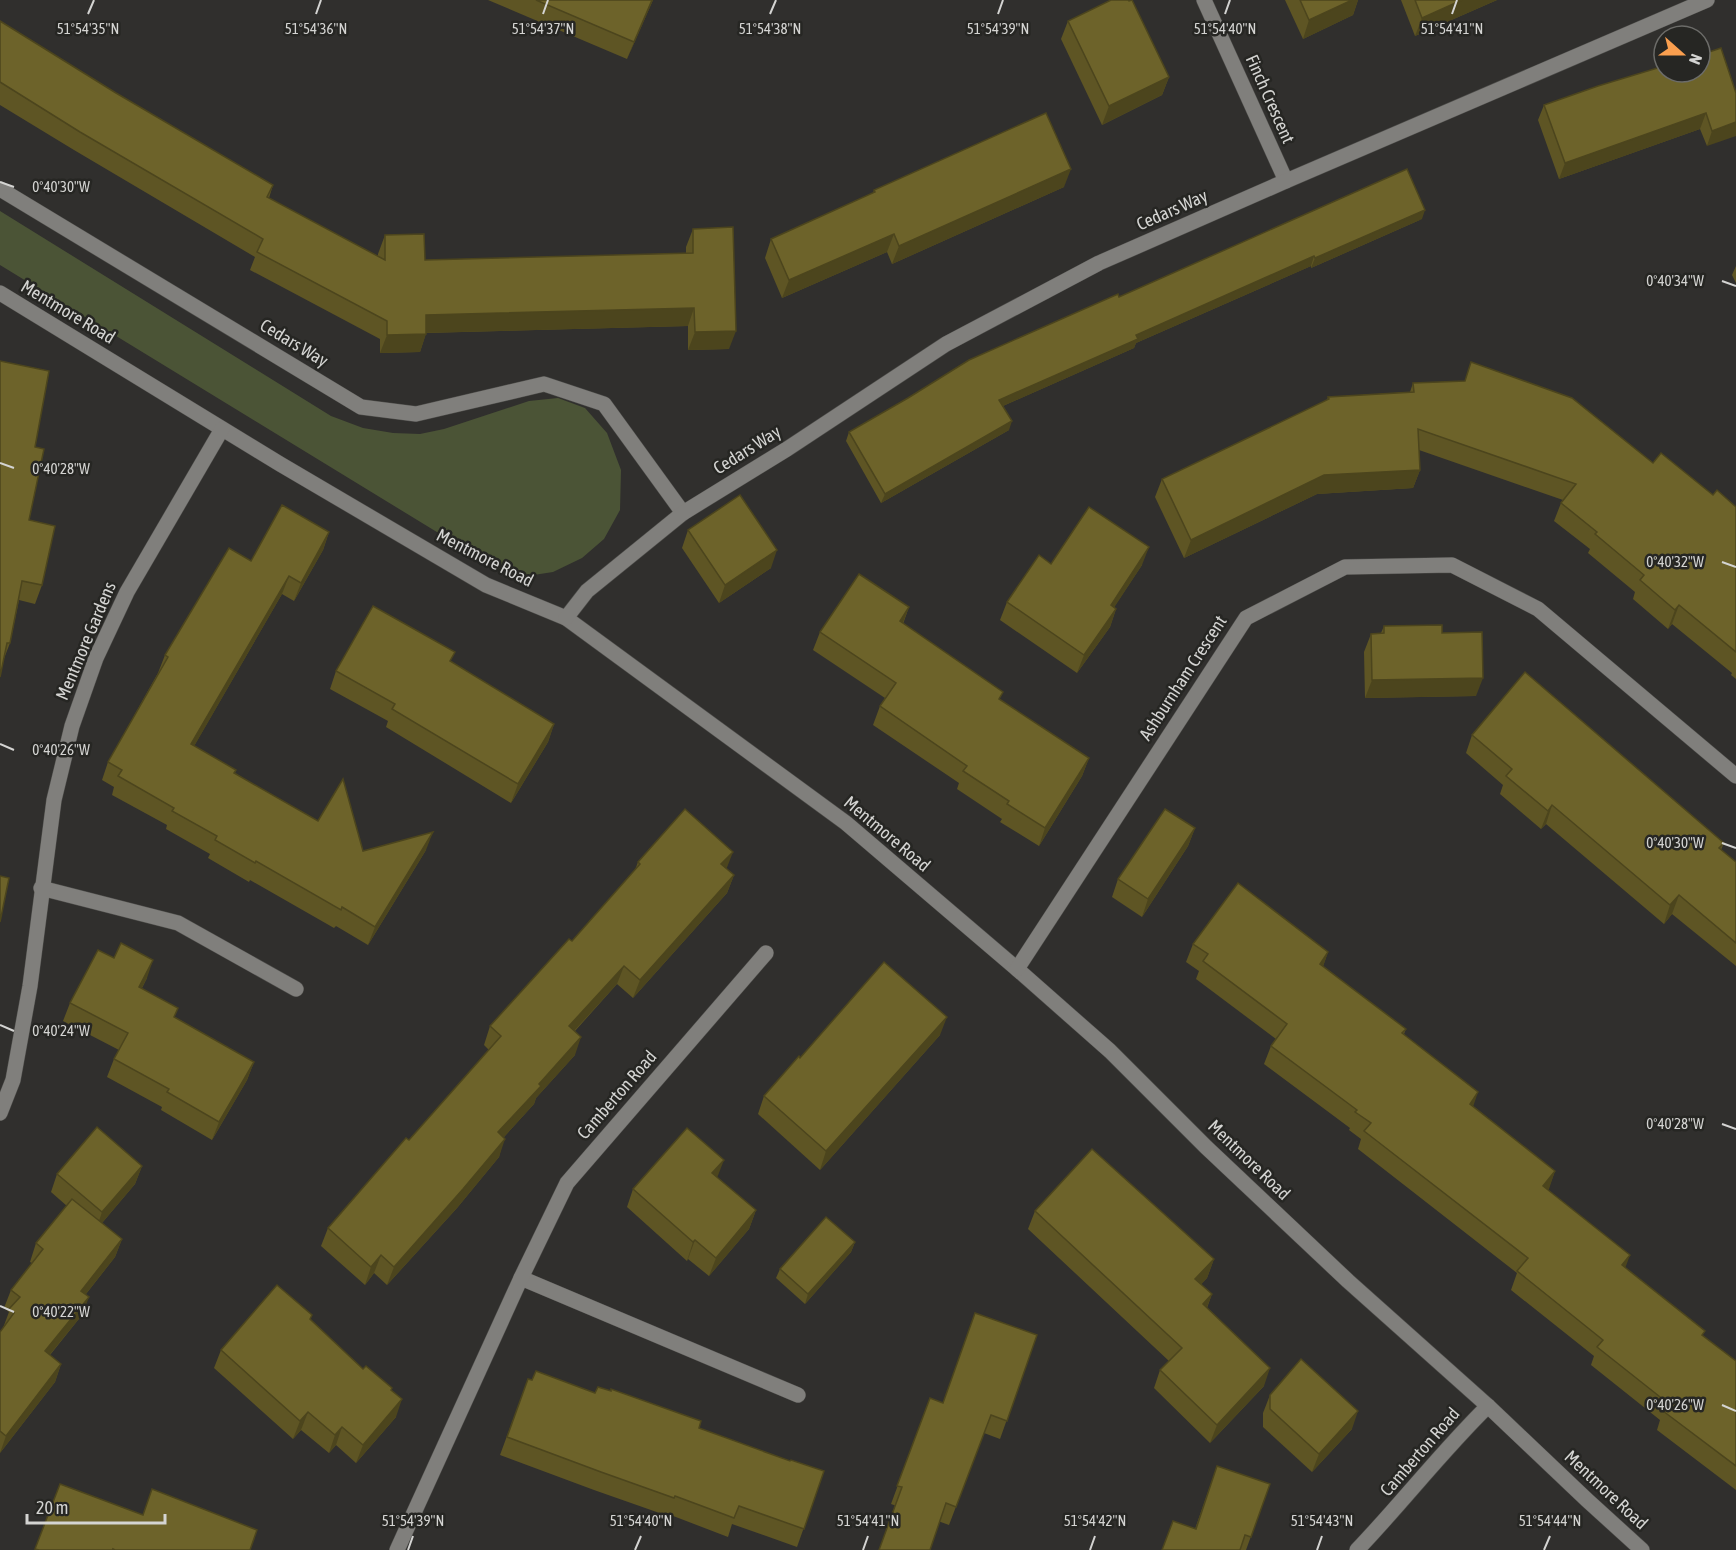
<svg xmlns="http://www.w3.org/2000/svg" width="1736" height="1550" font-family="'Asap Condensed',sans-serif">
<rect width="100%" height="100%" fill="#302f2d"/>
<path fill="#4b5436" d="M0 211 331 416 363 428 393 433 420 434 444 429 529 401 558 398 585 408 607 433 621 470 620 510 604 539 582 558 553 572 527 576 499 570 0 265Z"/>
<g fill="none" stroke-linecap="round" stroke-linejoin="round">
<g stroke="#4d4d4a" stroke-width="16">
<g id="minor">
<path d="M1204 0 1286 181"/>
<path d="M0 189 361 407 416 414 544 384 604 404 683 513"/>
<path d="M0 293 280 464 486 585 566 618 846 823 1017 969 1110 1051 1206 1147 1348 1281 1488 1406 1587 1500 1642 1550"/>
<path d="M566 618 587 591 683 513 787 449 946 344 1099 263 1286 181 1707 0"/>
<path d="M41 888 178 923 296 989"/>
<path d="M1017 969 1246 618 1345 567 1452 565 1538 609 1736 776"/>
<path d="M0 1113 13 1080 30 986 54 800 72 726 96 658 127 592 222 429"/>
<path d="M521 1278 798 1395"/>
<path d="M397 1550 521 1278 567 1183 766 953"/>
<path d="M1357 1550C1402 1503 1442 1451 1488 1406"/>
</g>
</g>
<use href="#minor" stroke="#807f7c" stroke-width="15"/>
</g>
<g fill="#5e5524">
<path d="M488 0H653L627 59Z"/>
<path d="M1285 0H1358L1353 15 1303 39Z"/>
<path d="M1401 0H1497L1415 36Z"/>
<path d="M0 21 116 93 273 185 269 198 378 256V254L385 235 425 260 686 254V247L693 229 729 349 688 350V326L426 333 420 352 380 353V339L250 270 255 257 74 150 0 105Z"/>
<path d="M1068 21 1169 77 1162 95 1102 125 1061 39Z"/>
<path d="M1736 93 1707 146 1700 129 1559 179 1538 120 1544 105Z"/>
<path d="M1064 187 892 264 887 252 782 298 765 258 771 239 873 193 874 190Z"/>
<path d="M1422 219 1311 268V266L1136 343 1134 348 1003 406 1009 430 881 503 846 441 849 432 1119 297Z"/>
<path d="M1736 266V283L1732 275Z"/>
<path d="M1413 383 1653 463 1736 507V679L1731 675 1732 673 1672 624 1668 629 1633 599 1635 592 1588 553 1590 549 1554 521 1561 503 1563 500 1419 450 1420 470 1413 488 1317 494 1184 558 1155 497 1162 479 1327 400 1328 397 1410 392Z"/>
<path d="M35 447 29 520 42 585 35 604 19 600 10 643 3 661Z"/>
<path d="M688 530 771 568 719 603 682 548Z"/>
<path d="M329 532 323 550 294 601 282 594 194 746 236 770 235 773 363 851 426 850 368 945 336 926 334 928 250 880 249 882 208 858 210 854 166 829 167 825 112 795 114 787 102 780 108 762 158 673 165 655 251 561Z"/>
<path d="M1051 564 1142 565 1114 607 1116 609 1110 627 1077 673 1000 620 1007 602Z"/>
<path d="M909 607 903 624 1001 700 1089 758 1082 776 1039 846 1000 822 1002 819 957 789 959 783 873 725 880 706 885 698 813 650 820 632Z"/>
<path d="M1384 626 1442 633 1476 696 1365 698 1364 652 1371 634 1381 633Z"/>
<path d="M451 662 554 724 548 742 511 803 386 727 388 721 330 689 336 671Z"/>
<path d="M1472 735 1724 843 1721 850 1736 862V966L1672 914 1664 924 1546 824 1541 829 1500 794 1503 785 1466 753Z"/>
<path d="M1195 828 1188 846 1142 917 1112 897 1118 879Z"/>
<path d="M638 862 726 869 734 875 727 893 633 998 617 984 575 1031V1055L536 1098 534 1104 504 1137 499 1157 457 1208 387 1285 374 1273 365 1285 321 1246 328 1228 409 1140 489 1050 484 1045 490 1026 572 941 635 870Z"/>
<path d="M1193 944 1328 952 1323 966 1406 1029 1404 1034 1473 1106 1555 1171 1548 1190 1625 1268 1703 1336 1736 1361V1490L1657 1430 1660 1420 1591 1365 1594 1356 1511 1290 1517 1273 1358 1149 1361 1139 1349 1130 1350 1128 1264 1064 1271 1046 1276 1039 1196 979 1199 971 1186 962Z"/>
<path d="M114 958 147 978 142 988 175 1017 254 1062 247 1080 212 1140 161 1110 162 1107 107 1077 114 1059 119 1050 63 1021 70 1003Z"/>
<path d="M940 1035 820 1170 758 1114 764 1096 800 1058Z"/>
<path d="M142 1166 135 1184 102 1223 122 1239 115 1257 86 1294 82 1315 50 1355 61 1364 55 1382 0 1453V1332L3 1328 9 1312 4 1308 11 1290 32 1263 30 1262 36 1243 67 1206 51 1192 57 1174Z"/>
<path d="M717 1178 756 1210 749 1229 709 1276 688 1259 687 1261 627 1207 633 1189Z"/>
<path d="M1035 1211 1214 1259 1207 1278 1201 1284 1212 1294 1207 1308 1264 1386 1210 1443 1154 1388 1160 1370 1169 1361 1028 1229Z"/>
<path d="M855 1242 851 1252 805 1304 776 1278 780 1269Z"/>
<path d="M311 1320 363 1369 392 1388V1390L396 1417 356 1463 336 1445 329 1453 301 1430 293 1439 214 1368 221 1350Z"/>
<path d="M1037 1335 1000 1439 984 1433 949 1525 891 1504 930 1398 943 1403Z"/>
<path d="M528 1379 595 1393 699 1428 790 1461 824 1471 797 1547 732 1524 728 1537 668 1514V1516L594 1490 500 1455Z"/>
<path d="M1270 1395 1352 1429 1312 1472 1263 1427V1413Z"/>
<path d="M1217 1466 1270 1484 1246 1550H1162L1195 1529Z"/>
</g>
<g fill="#4c451d">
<path d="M652 0H653L627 59 634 42Z"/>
<path d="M1352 0H1358L1353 15 1303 39 1309 20Z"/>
<path d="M1462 0H1497L1415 36 1422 18Z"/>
<path d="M1169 77 1162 95 1102 125 1109 106Z"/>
<path d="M1706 113 1700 129 1559 179 1565 163Z"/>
<path d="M1736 122V136L1707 146 1712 131Z"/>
<path d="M1071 169 1064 187 892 264 899 246Z"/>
<path d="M1425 210 1422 219 1311 268 1315 258Z"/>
<path d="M894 234 887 252 782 298 789 280Z"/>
<path d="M1314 256 1311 266 1136 343 1134 348 996 409 999 400 1136 335Z"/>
<path d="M694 308 688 326 420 333 426 315Z"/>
<path d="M736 331 729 349 688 350 695 332Z"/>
<path d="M426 334 420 352 380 353 387 335Z"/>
<path d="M1012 421 1009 430 881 503 885 494Z"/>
<path d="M1420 470 1413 488 1317 494 1184 558 1191 540 1324 475Z"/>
<path d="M329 532 323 550 294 601 301 583Z"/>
<path d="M1149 547 1142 565 1104 623 1111 605Z"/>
<path d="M777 550 771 568 719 603 725 585Z"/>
<path d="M289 576 282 594 185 762 191 744Z"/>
<path d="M1679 605 1672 624 1668 629 1675 610Z"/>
<path d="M909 607 902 625 900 621Z"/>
<path d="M1116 609 1110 627 1077 673 1084 655Z"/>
<path d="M1483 678 1476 696 1365 698 1372 680Z"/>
<path d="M554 724 548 742 511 803 518 784Z"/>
<path d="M1089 758 1082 776 1039 846 1045 828Z"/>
<path d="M1552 805 1546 824 1541 829 1548 811Z"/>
<path d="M1195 828 1188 846 1142 917 1148 899Z"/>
<path d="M433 832 426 850 368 945 375 927Z"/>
<path d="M733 852 726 870 721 864Z"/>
<path d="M734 875 727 893 633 998 640 980Z"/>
<path d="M1679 895 1672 914 1664 924 1670 905Z"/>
<path d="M1328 952 1322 970 1320 964Z"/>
<path d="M153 960 147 978 133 1005 139 987Z"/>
<path d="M624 966 617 984 562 1044 569 1026Z"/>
<path d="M947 1017 940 1035 820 1170 826 1151Z"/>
<path d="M581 1037 575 1055 536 1098 534 1104 491 1151 498 1132 539 1084Z"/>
<path d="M254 1062 247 1080 212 1140 219 1122Z"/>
<path d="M1478 1092 1472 1110 1470 1104Z"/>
<path d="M505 1139 499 1157 457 1208 387 1285 394 1267Z"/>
<path d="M724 1160 717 1178 712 1173Z"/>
<path d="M142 1166 135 1184 96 1230 102 1212Z"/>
<path d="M1555 1171 1549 1189 1536 1204 1543 1186Z"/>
<path d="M756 1210 749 1229 709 1276 716 1258Z"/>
<path d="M122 1239 115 1257 74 1309 81 1291Z"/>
<path d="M695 1240 688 1259 687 1261 693 1242Z"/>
<path d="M855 1242 851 1252 805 1304 808 1294Z"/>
<path d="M381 1255 374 1273 365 1285 371 1267Z"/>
<path d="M1630 1255 1623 1274 1622 1265Z"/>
<path d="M1214 1259 1207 1278 1189 1298 1195 1279Z"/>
<path d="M1212 1294 1205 1312 1203 1304Z"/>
<path d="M89 1297 82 1315 38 1369 45 1351Z"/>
<path d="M61 1364 55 1382 0 1453 6 1436Z"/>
<path d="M1270 1368 1264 1386 1210 1443 1217 1425Z"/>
<path d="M402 1399 396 1417 356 1463 363 1445Z"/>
<path d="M1358 1411 1352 1429 1312 1472 1319 1454Z"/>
<path d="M308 1412 301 1430 293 1439 300 1421Z"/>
<path d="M342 1427 336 1445 329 1453 335 1435Z"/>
</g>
<g fill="#6d632a" stroke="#4c451d" stroke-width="1.5">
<path d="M536 0H652L634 42Z"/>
<path d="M1111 0H1128L1129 1 1132 0 1169 77 1109 106 1068 21Z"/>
<path d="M1300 0H1352L1309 20Z"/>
<path d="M1415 0H1462L1422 18Z"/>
<path d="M0 21 116 93 273 185 267 197 385 260V235L424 234 425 260 693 253V229L733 227 736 331 695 332 694 308 426 315V334L387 335V321L257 252 263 239 80 132 0 82Z"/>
<path d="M1721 48 1736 93V122L1712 131 1706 113 1565 163 1544 105 1598 86 1664 66V72H1700V55Z"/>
<path d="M1046 113 1071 169 899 246 894 234 789 280 771 239 875 192 874 190Z"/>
<path d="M1407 169 1425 210 1315 258 1314 256 1136 335 1138 339 999 400 1012 421 885 494 849 432 908 398 969 360 1118 294 1119 297Z"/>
<path d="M0 361 49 371 35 447 44 449 29 520 55 526 42 585 22 581 10 643H7L0 677Z"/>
<path d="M1471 362 1572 398 1653 463 1661 453 1713 495 1717 490 1736 507V652L1679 605 1675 610 1640 580 1644 575 1595 534 1597 532 1561 503 1576 484 1418 429 1420 470 1324 475 1191 540 1162 479 1329 399 1328 397 1414 392 1413 383 1465 381Z"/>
<path d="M740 495 777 550 725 585 688 530Z"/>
<path d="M282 505 329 532 301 583 289 576 191 744 236 770 234 773 318 821 343 779 363 851 433 832 375 927 342 907 341 910 256 861 255 863 215 840 217 836 172 811 174 808 118 776 122 770 108 762 168 657 165 655 229 548 251 561Z"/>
<path d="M1089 507 1149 547 1111 605 1116 609 1084 655 1007 602 1039 555 1051 564Z"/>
<path d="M859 574 909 607 900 621 1003 692 999 699 1089 758 1045 828 1007 804 1009 801 963 771 967 766 880 706 896 683 820 632Z"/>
<path d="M373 606 455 652 450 661 554 724 518 784 392 709 395 704 336 671Z"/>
<path d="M1442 625V633L1482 632 1483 678 1372 680 1371 634 1384 633V626Z"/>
<path d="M1525 672 1724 843 1719 848 1736 862V943L1679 895 1670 905 1552 805 1548 811 1506 776 1512 769 1472 735Z"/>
<path d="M685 809 733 852 721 864 734 875 640 980 624 966 569 1026 581 1037 539 1084 541 1086 498 1132 505 1139 463 1189 394 1267 381 1255 371 1267 328 1228 406 1138 409 1140 501 1036 490 1026 569 939 572 941 640 864 638 862Z"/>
<path d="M1165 809 1195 828 1148 899 1118 879Z"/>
<path d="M0 876 9 878 0 922Z"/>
<path d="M1238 883 1328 952 1320 964 1406 1029 1402 1033 1478 1092 1470 1104 1555 1171 1543 1186 1630 1255 1622 1265 1705 1331 1702 1335 1736 1361V1466L1663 1411 1669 1404 1597 1347 1603 1340 1517 1271 1528 1258 1364 1131 1371 1123 1355 1112 1357 1110 1271 1046 1287 1024 1203 961 1208 954 1193 944Z"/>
<path d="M121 943 153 960 139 987 178 1008 174 1017 254 1062 219 1122 167 1092 169 1089 114 1059 128 1033 70 1003 98 950 114 958Z"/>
<path d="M884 962 947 1017 826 1151 764 1096 799 1056 800 1058Z"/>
<path d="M97 1127 142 1166 102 1212 57 1174Z"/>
<path d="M687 1128 724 1160 712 1173 756 1210 716 1258 695 1240 693 1242 633 1189Z"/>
<path d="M1092 1149 1214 1259 1195 1279 1212 1294 1203 1304 1270 1368 1217 1425 1160 1370 1182 1348 1035 1211Z"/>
<path d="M72 1199 122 1239 81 1291 89 1297 45 1351 61 1364 6 1436 0 1431V1332L14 1313 9 1309 20 1297 11 1290 43 1249 36 1243Z"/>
<path d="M826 1217 855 1242 808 1294 780 1269Z"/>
<path d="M277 1285 312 1315 310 1319 363 1369 366 1366 392 1388 391 1390 402 1399 363 1445 342 1427 335 1435 308 1412 300 1421 221 1350Z"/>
<path d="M975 1313 1037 1335 1007 1421 991 1415 956 1507 946 1503 930 1550H879L902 1487 897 1486 930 1398 943 1403Z"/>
<path d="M1301 1359 1358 1411 1319 1454 1270 1409V1395Z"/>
<path d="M536 1371 595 1393 598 1387 611 1391V1389L701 1421 699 1428 790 1461 791 1460 824 1471 804 1529 739 1506 734 1518 675 1496 674 1498 601 1472 507 1437 528 1379 532 1380Z"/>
<path d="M1217 1466 1270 1484 1251 1537 1245 1535 1240 1550H1162L1173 1521 1196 1529Z"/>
<path d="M60 1484 143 1515 152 1489 257 1530 250 1550H115L113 1549V1550H39L35 1549Z"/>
</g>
<path fill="none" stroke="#d4d4d2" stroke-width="2" d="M88 14 94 0M316 14 321 0M543 14 548 0M770 14 776 0M998 14 1003 0M1225 14 1230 0M1452 14 1457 0M0 182 14 187M1722 281 1736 286M0 463 14 468M1722 562 1736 567M0 744 14 750M1722 843 1736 848M0 1025 14 1031M1722 1124 1736 1129M0 1306 14 1312M1722 1405 1736 1411M408 1550 413 1536M635 1550 641 1536M863 1550 868 1536M1090 1550 1095 1536M1317 1550 1322 1536M1544 1550 1550 1536"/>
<g text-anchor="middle" stroke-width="5" stroke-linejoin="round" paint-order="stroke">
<g font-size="18" fill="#d4d4d2" stroke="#262623">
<text transform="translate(1270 99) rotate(66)" y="6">Finch Crescent</text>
<text transform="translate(1172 210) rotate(-24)" y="6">Cedars Way</text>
<text transform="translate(68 312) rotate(31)" y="6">Mentmore Road</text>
<text transform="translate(294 343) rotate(31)" y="6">Cedars Way</text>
<text transform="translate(747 450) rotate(-32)" y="6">Cedars Way</text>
<text transform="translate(485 558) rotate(27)" y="6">Mentmore Road</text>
<text transform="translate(86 641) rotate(-67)" y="6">Mentmore Gardens</text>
<text transform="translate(1183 678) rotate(-57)" y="6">Ashburnham Crescent</text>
<text transform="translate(887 834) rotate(40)" y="6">Mentmore Road</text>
<text transform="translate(617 1095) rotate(-49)" y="6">Camberton Road</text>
<text transform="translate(1249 1160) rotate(44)" y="6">Mentmore Road</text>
<text transform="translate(1420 1452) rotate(-49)" y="6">Camberton Road</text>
<text transform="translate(1606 1490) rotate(43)" y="6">Mentmore Road</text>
</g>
</g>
<g font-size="15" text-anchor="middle" fill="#d4d4d2" stroke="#262623" stroke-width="5" stroke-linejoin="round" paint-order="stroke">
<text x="88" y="34">51°54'35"N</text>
<text x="316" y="34">51°54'36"N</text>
<text x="543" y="34">51°54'37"N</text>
<text x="770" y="34">51°54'38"N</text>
<text x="998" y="34">51°54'39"N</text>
<text x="1225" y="34">51°54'40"N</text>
<text x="1452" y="34">51°54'41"N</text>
<text x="61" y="192">0°40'30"W</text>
<text x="1675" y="286">0°40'34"W</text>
<text x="61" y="474">0°40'28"W</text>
<text x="1675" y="567">0°40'32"W</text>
<text x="61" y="755">0°40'26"W</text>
<text x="1675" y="848">0°40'30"W</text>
<text x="61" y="1036">0°40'24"W</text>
<text x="1675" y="1129">0°40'28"W</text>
<text x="61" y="1317">0°40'22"W</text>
<text x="1675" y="1410">0°40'26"W</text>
<text x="413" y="1526">51°54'39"N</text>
<text x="641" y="1526">51°54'40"N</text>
<text x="868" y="1526">51°54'41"N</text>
<text x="1095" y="1526">51°54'42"N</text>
<text x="1322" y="1526">51°54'43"N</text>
<text x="1550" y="1526">51°54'44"N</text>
</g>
<g transform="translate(1682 54) rotate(111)"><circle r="28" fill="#262623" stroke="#6c6c69" stroke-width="1.5"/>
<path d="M0-4.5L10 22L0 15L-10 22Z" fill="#fa9f4f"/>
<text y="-9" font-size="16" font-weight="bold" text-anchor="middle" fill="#d4d4d2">N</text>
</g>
<path d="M27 1514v9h138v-9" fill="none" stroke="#d4d4d2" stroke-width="3"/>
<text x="36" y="1514" font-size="18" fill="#d4d4d2" stroke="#262623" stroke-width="4.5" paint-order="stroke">20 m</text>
</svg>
